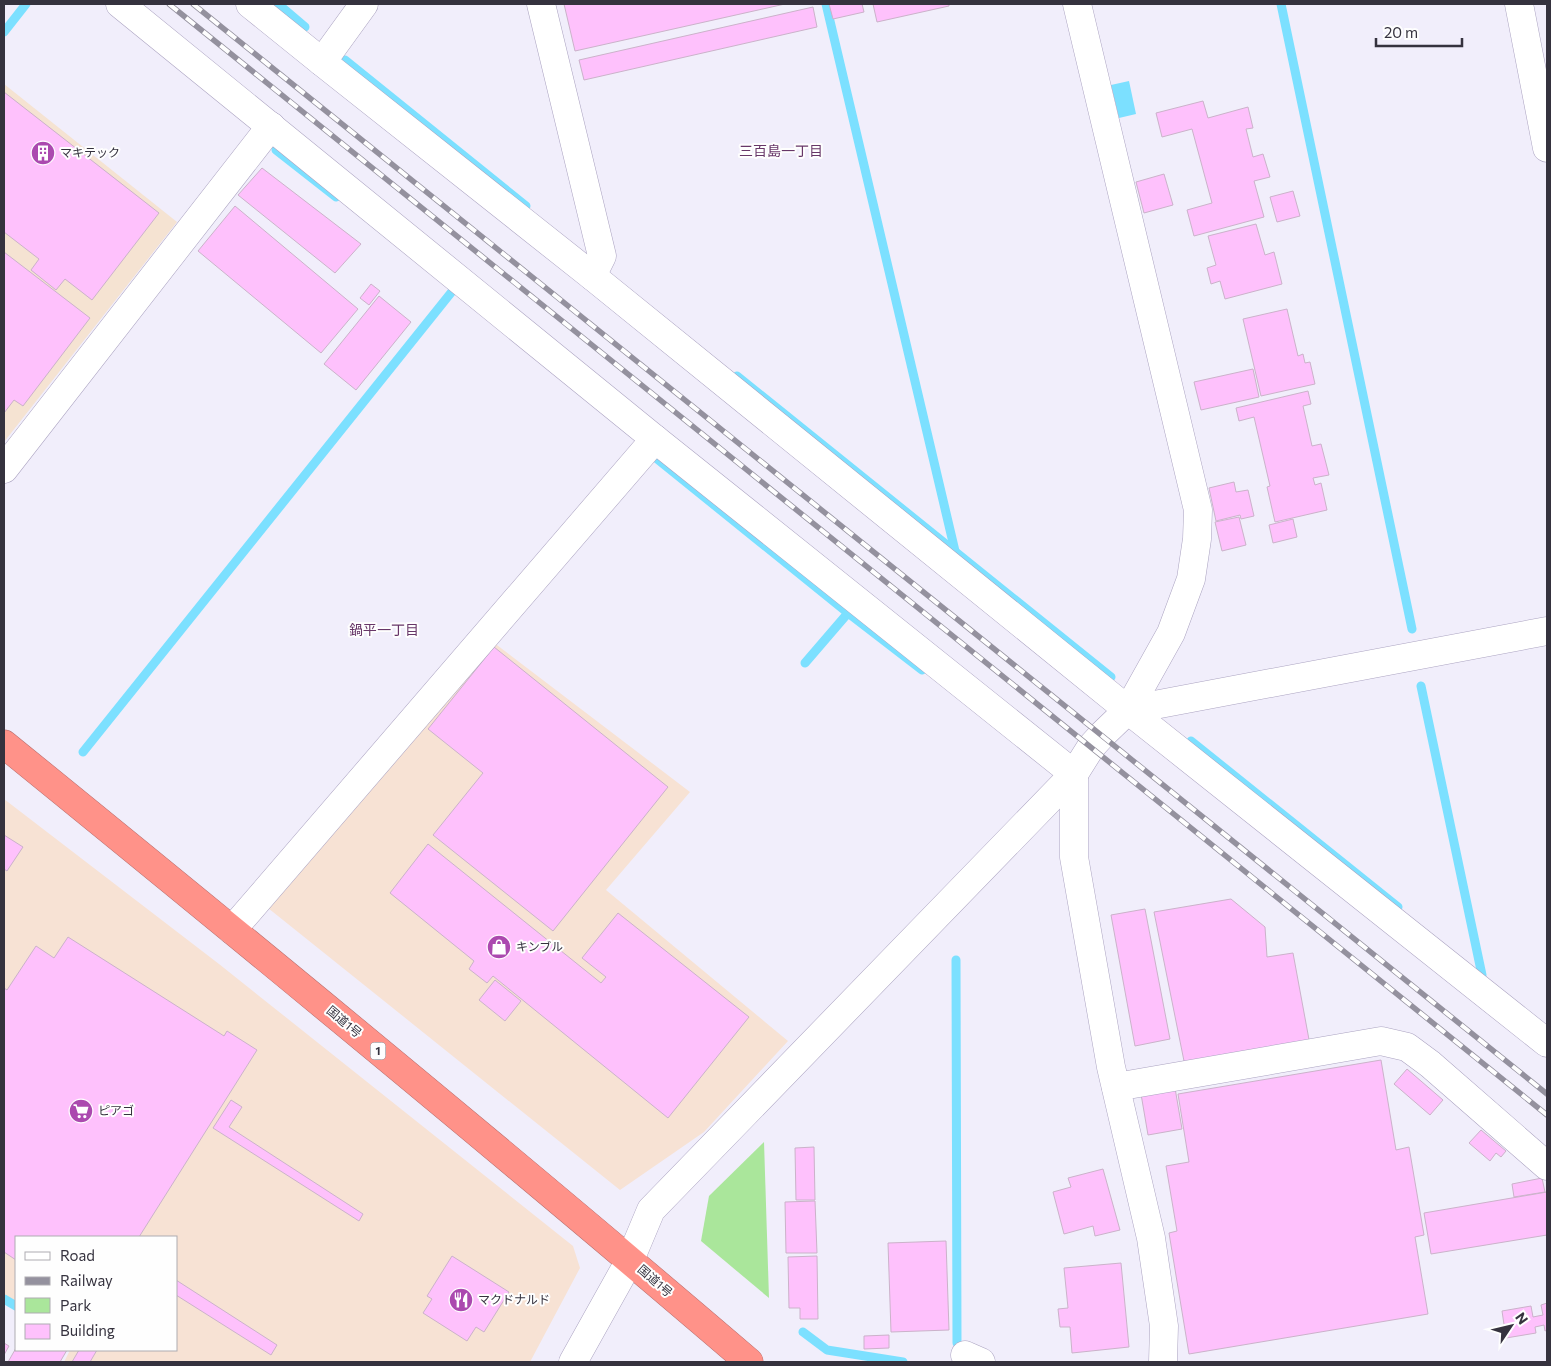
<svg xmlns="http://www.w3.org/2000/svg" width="1551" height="1366" font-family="Commissioner,'Noto Sans JP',sans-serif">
<rect width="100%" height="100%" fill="#f1eefb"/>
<g fill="#f7e2d4">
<path d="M493 642 690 792 606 890 788 1041 704 1132 620 1190 268 908Z"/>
<path d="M4 799 219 964 573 1246 580 1268 530 1362H64L70 1350H176V1237H16V1302L4 1295Z"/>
</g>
<path fill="#f5e3d2" d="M4 84 177 222 4 442Z"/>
<path fill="#aae69b" d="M764 1142 769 1298 701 1241 709 1196Z"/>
<path fill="#7ce0ff" d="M1129 81 1136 114 1119 118 1111 85Z"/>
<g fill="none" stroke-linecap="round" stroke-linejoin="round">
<g stroke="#7ce0ff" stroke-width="9">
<path d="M278 4 305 27"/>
<path d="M826 4 955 551"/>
<path d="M1281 4 1412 629"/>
<path d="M4 32 26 4"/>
<path d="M345 60 526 206"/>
<path d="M276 150 336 197"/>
<path d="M737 376 1111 677"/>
<path d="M656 458 848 613 922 670"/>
<path d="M805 663 848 613"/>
<path d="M1421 686 1482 975"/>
<path d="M1191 741 1398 907"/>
<path d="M83 752 454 289"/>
<path d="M956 960 957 1343"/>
<path d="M4 1299 16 1306"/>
<path d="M803 1332 827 1350 903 1362"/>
</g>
</g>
<g fill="#fec1fc" stroke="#cbb2ca">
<path d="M564 4H785L575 51Z"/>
<path d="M829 4H862L864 12 833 19Z"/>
<path d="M873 4H949V6L877 22Z"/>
<path d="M813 7 817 27 584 80 579 60Z"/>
<path d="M4 92 159 213 92 300 65 279 56 290 31 270 39 259 4 232Z"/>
<path d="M1203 101 1208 118 1248 107 1253 128 1246 129 1253 157 1263 154 1270 177 1254 181 1264 217 1194 236 1187 210 1212 203 1192 129 1162 137 1156 113Z"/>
<path d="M262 168 361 244 335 273 238 195Z"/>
<path d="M1164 174 1173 205 1144 213 1136 182Z"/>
<path d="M1293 191 1300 216 1277 222 1270 197Z"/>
<path d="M235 206 358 309 321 353 198 251Z"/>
<path d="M1256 224 1265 255 1274 252 1282 284 1225 299 1220 281 1211 284 1207 268 1216 265 1208 236Z"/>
<path d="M4 252 90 318 23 406 14 400 4 413Z"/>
<path d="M371 284 380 291 369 305 360 298Z"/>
<path d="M379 296 411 322 356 390 324 364Z"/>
<path d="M1287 309 1298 356 1303 354 1305 363 1310 362 1315 384 1261 396 1243 319Z"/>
<path d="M1253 369 1259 397 1201 410 1194 382Z"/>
<path d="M1308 391 1311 404 1303 406 1312 446 1321 444 1329 475 1313 478 1315 485 1321 483 1327 510 1275 522 1267 487 1270 486 1254 417 1239 421 1236 408Z"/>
<path d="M1234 482 1236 492 1248 490 1254 516 1241 519 1240 515 1216 521 1209 488Z"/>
<path d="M1239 517 1246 545 1222 551 1215 522Z"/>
<path d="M1293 519 1297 537 1273 543 1269 525Z"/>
<path d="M494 647 668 787 553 931 433 835 483 773 428 729Z"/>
<path d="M4 835 23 847 7 871 4 869Z"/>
<path d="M428 844 601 983 606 977 582 958 618 913 749 1017 668 1118 493 976 487 983 469 969 474 961 390 893Z"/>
<path d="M1231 899 1265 927 1267 957 1293 953 1310 1045 1185 1066 1154 912Z"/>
<path d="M1145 909 1170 1039 1135 1046 1111 915Z"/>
<path d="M68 937 224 1036 227 1031 257 1050 139 1237H16V1260L4 1252V988L7 990 36 946 54 958Z"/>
<path d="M495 980 521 1001 505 1021 479 1000Z"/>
<path d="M1381 1060 1396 1150 1409 1147 1424 1235 1415 1237 1428 1314 1189 1354 1169 1233 1177 1231 1166 1166 1189 1162 1178 1094Z"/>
<path d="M1407 1069 1443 1100 1430 1115 1394 1084Z"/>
<path d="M1175 1088 1182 1129 1148 1135 1141 1094Z"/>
<path d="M231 1100 242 1107 229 1127 363 1214 359 1221 213 1128Z"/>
<path d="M1481 1130 1506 1151 1501 1157 1496 1153 1490 1161 1469 1143Z"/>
<path d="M814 1147 815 1200H796L795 1148Z"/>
<path d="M1103 1169 1120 1230 1095 1236 1093 1226 1064 1234 1053 1192 1071 1187 1068 1178Z"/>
<path d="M1542 1178 1545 1192 1514 1197 1512 1184Z"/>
<path d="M1547 1192V1235L1431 1254 1424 1213Z"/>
<path d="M815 1201 817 1253H786L785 1202Z"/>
<path d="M946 1241 949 1330 891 1332 888 1243Z"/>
<path d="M452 1256 509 1292 484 1332 476 1327 467 1341 423 1313 432 1299 427 1296Z"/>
<path d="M817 1256 818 1319H800V1308H789L788 1257Z"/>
<path d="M1121 1263 1129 1347 1072 1353 1070 1327H1060L1058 1309 1068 1308 1064 1268Z"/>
<path d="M176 1280 277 1345 271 1355 176 1295Z"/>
<path d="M1547 1303V1330L1545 1331 1544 1325 1535 1327 1536 1333 1506 1338 1502 1311 1531 1306 1533 1317 1543 1315 1541 1305Z"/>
<path d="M889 1335V1348L864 1349V1336Z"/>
<path d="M4 1343 9 1346 4 1355Z"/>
<path d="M16 1348V1350H67L60 1362H8Z"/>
<path d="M79 1350H97L90 1362H72Z"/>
</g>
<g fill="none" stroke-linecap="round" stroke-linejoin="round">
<g stroke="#aba3c1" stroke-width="29">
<g id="minor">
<path d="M120 4 655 439 1074 774"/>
<path d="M250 4 322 62 592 276 1128 710 1547 1043"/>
<path d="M541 4 602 256 592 276"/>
<path d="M1519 4 1547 148"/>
<path d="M322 62 364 4"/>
<path d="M4 469 271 126"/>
<path d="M1128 710 1547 631"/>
<path d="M1074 774V857L1111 1067 1151 1238 1164 1326 1163 1362"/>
<path d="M232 930 655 439"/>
<path d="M1116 1087 1381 1041 1407 1047 1430 1064 1547 1166"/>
<path d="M965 1355 981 1362"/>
<path d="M573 1362 630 1260 651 1210 1074 774 1091 747 1102 735 1128 710 1171 633 1191 579 1197 539 1198 510 1077 4"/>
</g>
</g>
<g stroke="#b8706f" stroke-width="29">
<path id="highway" d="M4 744C254 947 504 1152 749 1362"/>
</g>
<use href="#minor" stroke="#fff" stroke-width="28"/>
<use href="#highway" stroke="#ff9289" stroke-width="28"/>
<g stroke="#94919e" stroke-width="5.5">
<g id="rail">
<path d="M169 4 1547 1115"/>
<path d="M193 4 1547 1094"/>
</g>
</g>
<use href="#rail" stroke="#fefefe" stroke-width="4" stroke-dasharray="11" stroke-linecap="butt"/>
</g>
<defs>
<g id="building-disc" transform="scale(1.25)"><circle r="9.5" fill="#ab49af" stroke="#fefefe"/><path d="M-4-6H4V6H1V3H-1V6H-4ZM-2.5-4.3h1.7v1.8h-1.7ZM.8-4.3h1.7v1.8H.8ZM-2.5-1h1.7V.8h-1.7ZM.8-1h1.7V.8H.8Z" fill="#fff"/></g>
<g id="shop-disc" transform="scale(1.25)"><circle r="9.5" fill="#ab49af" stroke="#fefefe"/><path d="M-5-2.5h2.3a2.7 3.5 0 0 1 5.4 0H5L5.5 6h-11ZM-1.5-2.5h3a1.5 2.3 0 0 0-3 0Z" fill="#fff"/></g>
<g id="supermarket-disc" transform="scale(1.25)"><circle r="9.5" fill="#ab49af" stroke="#fefefe"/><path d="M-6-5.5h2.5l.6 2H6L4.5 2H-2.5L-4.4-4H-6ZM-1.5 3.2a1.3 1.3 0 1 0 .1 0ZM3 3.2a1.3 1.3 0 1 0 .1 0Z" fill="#fff"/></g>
<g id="restaurant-disc" transform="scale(1.25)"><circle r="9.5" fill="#ab49af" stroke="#fefefe"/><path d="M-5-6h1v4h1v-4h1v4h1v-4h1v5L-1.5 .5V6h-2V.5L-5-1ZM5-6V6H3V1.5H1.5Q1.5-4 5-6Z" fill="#fff"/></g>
</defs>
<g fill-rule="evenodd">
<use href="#building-disc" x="43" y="153"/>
<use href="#shop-disc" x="499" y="947"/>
<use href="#supermarket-disc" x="81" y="1111"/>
<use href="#restaurant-disc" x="461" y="1300"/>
</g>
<g text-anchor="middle" stroke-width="4" stroke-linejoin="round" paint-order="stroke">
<rect fill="#fefefe" stroke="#716f78" stroke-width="1" x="370.5" y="1042.5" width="15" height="17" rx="4"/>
<g font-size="11" font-weight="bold" fill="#35323e">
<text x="378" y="1055">1</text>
</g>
<g font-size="12" fill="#35323e" stroke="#fefefe" text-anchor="start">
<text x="60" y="157">マキテック</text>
<text x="516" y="951">キンブル</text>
<text x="98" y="1115">ピアゴ</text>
<text x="478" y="1304">マクドナルド</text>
</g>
<g font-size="12" fill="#35323e" stroke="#fefefe">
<text transform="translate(344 1022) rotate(40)" y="4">国道1号</text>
<text transform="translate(655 1281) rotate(41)" y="4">国道1号</text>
</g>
<g font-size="14" fill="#673668" stroke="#fefefe">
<text x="781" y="156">三百島一丁目</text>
<text x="384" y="635">鍋平一丁目</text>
</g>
</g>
<rect width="1551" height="1366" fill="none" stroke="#35323e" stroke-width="10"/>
<rect x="15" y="1236" width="162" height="115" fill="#fefefe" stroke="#aeacb1"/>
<rect x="25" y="1252" width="25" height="8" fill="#ffffff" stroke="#aeacb1"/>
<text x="60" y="1261" font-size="15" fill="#35323e">Road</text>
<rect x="25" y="1277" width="25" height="8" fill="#94919e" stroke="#aeacb1"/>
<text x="60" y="1286" font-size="15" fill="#35323e">Railway</text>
<rect x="25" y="1298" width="25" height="15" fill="#aae69b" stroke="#aeacb1"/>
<text x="60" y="1311" font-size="15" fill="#35323e">Park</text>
<rect x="25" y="1324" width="25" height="15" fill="#fec1fc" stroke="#aeacb1"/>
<text x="60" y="1336" font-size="15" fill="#35323e">Building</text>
<g transform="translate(1511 1326) rotate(55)" stroke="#fefefe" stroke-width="4" paint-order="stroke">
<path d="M0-4L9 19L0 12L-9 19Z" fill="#35323e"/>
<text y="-8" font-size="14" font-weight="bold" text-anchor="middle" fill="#35323e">N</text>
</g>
<path d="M1376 38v8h86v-8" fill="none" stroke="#35323e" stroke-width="2.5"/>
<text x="1384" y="38" font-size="15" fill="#35323e" stroke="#fefefe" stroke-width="4" paint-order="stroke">20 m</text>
</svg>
